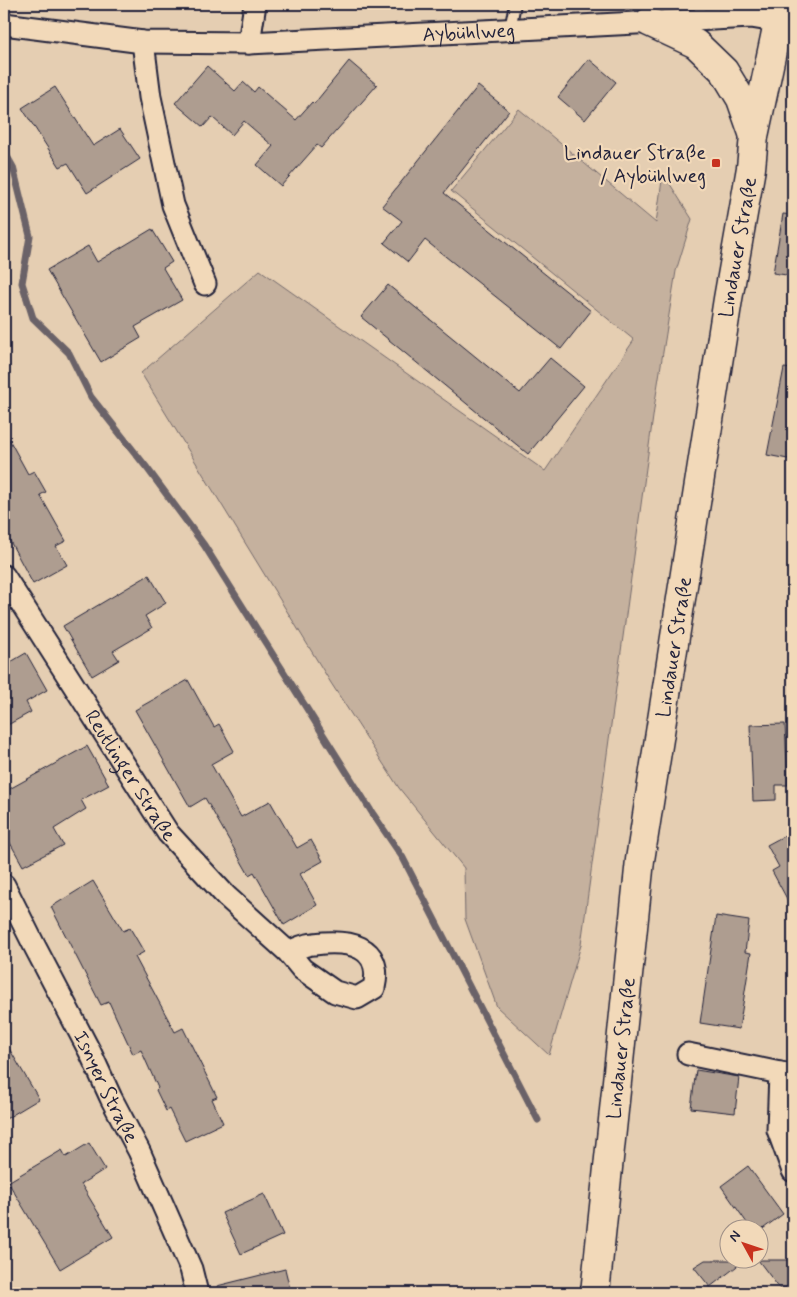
<svg xmlns="http://www.w3.org/2000/svg" width="797" height="1297" font-family="Mynerve,sans-serif">
<rect width="100%" height="100%" fill="#e5ceb2"/>
<filter id="ink" filterUnits="userSpaceOnUse"><feTurbulence type="fractalNoise" baseFrequency=".02" numOctaves="2"/><feDisplacementMap in="SourceGraphic" scale="10" xChannelSelector="R" yChannelSelector="G"/><feConvolveMatrix kernelMatrix="1 2 1 2 8 2 1 2 1" color-interpolation-filters="sRGB"/></filter>
<g filter="url(#ink)">
<path fill="#c5b19e" stroke="#746a6c" d="M519 109 656 223 663 173 692 219 676 271 655 402 581 945 549 1055 497 1007 465 919 464 868 399 788 331 683 141 373 260 270 545 471 634 340 451 191Z"/>
<g fill="none" stroke-linecap="round" stroke-linejoin="round">
<path stroke="#6b6267" stroke-width="7" d="M4 151 13 167 30 236 22 283 33 318 69 353 91 397 147 468 204 545 373 814 403 858 538 1120"/>
</g>
<g fill="#ae9d90" stroke="#22223b">
<path d="M589 59 616 82 585 120 558 97Z"/>
<path d="M349 61 377 85 321 148 317 145 281 186 257 165 273 146 244 121 232 135 212 117 203 127 175 103 207 66 235 91 243 82 254 92 258 87 296 120 312 102 314 104Z"/>
<path d="M478 86 509 111 444 193 591 311 561 349 425 240 408 262 384 243 402 221 382 206Z"/>
<path d="M55 87 93 146 120 129 140 159 87 193 68 163 60 167 22 108Z"/>
<path d="M783 214 793 215V276L773 273Z"/>
<path d="M152 229 172 262 163 268 182 300 135 327 141 338 101 362 47 270 88 246 97 262Z"/>
<path d="M388 285 520 393 550 358 584 386 528 454 361 317Z"/>
<path d="M784 368 793 369V460L767 455Z"/>
<path d="M4 430 28 474 34 471 46 492 40 495 66 541 56 546 67 565 33 584 4 530Z"/>
<path d="M149 575 166 603 145 616 152 628 113 651 119 660 92 676 63 626Z"/>
<path d="M26 653 47 690 26 702 31 712 4 727V666Z"/>
<path d="M188 680 214 727 219 724 234 751 211 764 241 817 270 801 297 848 311 840 323 861 300 874 317 905 284 925 254 872 249 875 205 798 190 807 135 710Z"/>
<path d="M785 724 788 785H776V800L753 801 750 725Z"/>
<path d="M87 746 109 785 81 800 86 809 54 829 63 845 23 866 4 832V792Z"/>
<path d="M793 831V910L772 871 779 867 767 845Z"/>
<path d="M93 881 123 931 130 928 144 952 135 957 175 1032 183 1028 217 1097 212 1099 223 1123 185 1141 169 1109 166 1111 156 1090 158 1088 141 1050 133 1054 109 1002 101 1005 51 907Z"/>
<path d="M716 916 749 921 745 952 751 953 739 1029 700 1023Z"/>
<path d="M4 1040 39 1099 4 1120Z"/>
<path d="M696 1070 739 1077 735 1113 691 1108Z"/>
<path d="M89 1143 105 1169 81 1184 113 1237 60 1269 8 1182 62 1150 66 1157Z"/>
<path d="M748 1166 783 1214 760 1231 752 1230 721 1186Z"/>
<path d="M264 1194 283 1235 241 1254 222 1213Z"/>
<path d="M705 1260H745L710 1287 694 1267Z"/>
<path d="M758 1260H793V1293H783Z"/>
<path d="M285 1269 291 1293H218L217 1286Z"/>
</g>
<g fill="none" stroke-linecap="round" stroke-linejoin="round">
<g stroke="#22223b" stroke-width="14">
<g id="service">
<path d="M700 4V20"/>
<path d="M510 29 515 4"/>
</g>
</g>
<g stroke="#22223b" stroke-width="25">
<g id="minor">
<path id="s1" d="M4 24 143 42 249 43 751 17 793 24"/>
<path d="M143 42 150 97 173 205 205 284"/>
<path d="M249 43 255 4"/>
<path id="s2" d="M4 576 168 833 226 896 288 952 302 969 335 992 357 998 374 988C384 944 347 940 314 944 305 944 296 949 288 952"/>
<path id="s3" d="M4 885 34 945 90 1052 111 1098 139 1151 191 1269 197 1293"/>
<path d="M688 1054 780 1073"/>
<path d="M793 1075 780 1073 778 1130 793 1171"/>
</g>
</g>
<g stroke="#22223b" stroke-width="31">
<g id="secondary">
<path d="M649 22 696 44 724 71 741 99 754 136"/>
<path id="s4" d="M595 1293 640 860 728 299 751 168 754 136 782 4"/>
</g>
</g>
<use href="#service" stroke="#f2d9b9" stroke-width="10"/>
<use href="#minor" stroke="#f2d9b9" stroke-width="21"/>
<use href="#secondary" stroke="#f2d9b9" stroke-width="28"/>
</g>
</g>
<rect fill="#c8321e" stroke="#f2d9b9" stroke-width="2" x="711" y="158" width="10" height="10" rx="2.5"/>
<g text-anchor="middle" stroke-width="4.5" stroke-linejoin="round" paint-order="stroke">
<g font-size="20" fill="#22223b" stroke="#f2d9b9">
<text dy="7" stroke="none"><textPath href="#s1" startOffset="466">Aybühlweg</textPath></text>
<text dy="7" stroke="none"><textPath href="#s4" startOffset="1056">Lindauer Straße</textPath></text>
<text dy="7" stroke="none"><textPath href="#s4" startOffset="651">Lindauer Straße</textPath></text>
<text dy="7" stroke="none"><textPath href="#s2" startOffset="236">Reutlinger Straße</textPath></text>
<text dy="7" stroke="none"><textPath href="#s4" startOffset="246">Lindauer Straße</textPath></text>
<text dy="7" stroke="none"><textPath href="#s3" startOffset="226">Isnyer Straße</textPath></text>
</g>
<g font-size="20" fill="#22223b" stroke="#f2d9b9" text-anchor="end">
<text x="706" y="159">Lindauer Straße<tspan x="706" dy="23">/ Aybühlweg</tspan></text>
</g>
</g>
<rect width="797" height="1297" fill="none" stroke="#f2d9b9" stroke-width="20"/>
<rect x="10" y="10" width="777" height="1277" fill="none" stroke="#22223b" stroke-width="2" filter="url(#ink)"/>
<g transform="translate(744 1244) rotate(310)"><circle r="24" fill="#f2d9b9" stroke="#9f9087"/>
<path d="M0-4L9 19L0 12L-9 19Z" fill="#c8321e"/>
<text y="-8" font-size="14" font-weight="bold" text-anchor="middle" fill="#22223b">N</text>
</g>
</svg>
